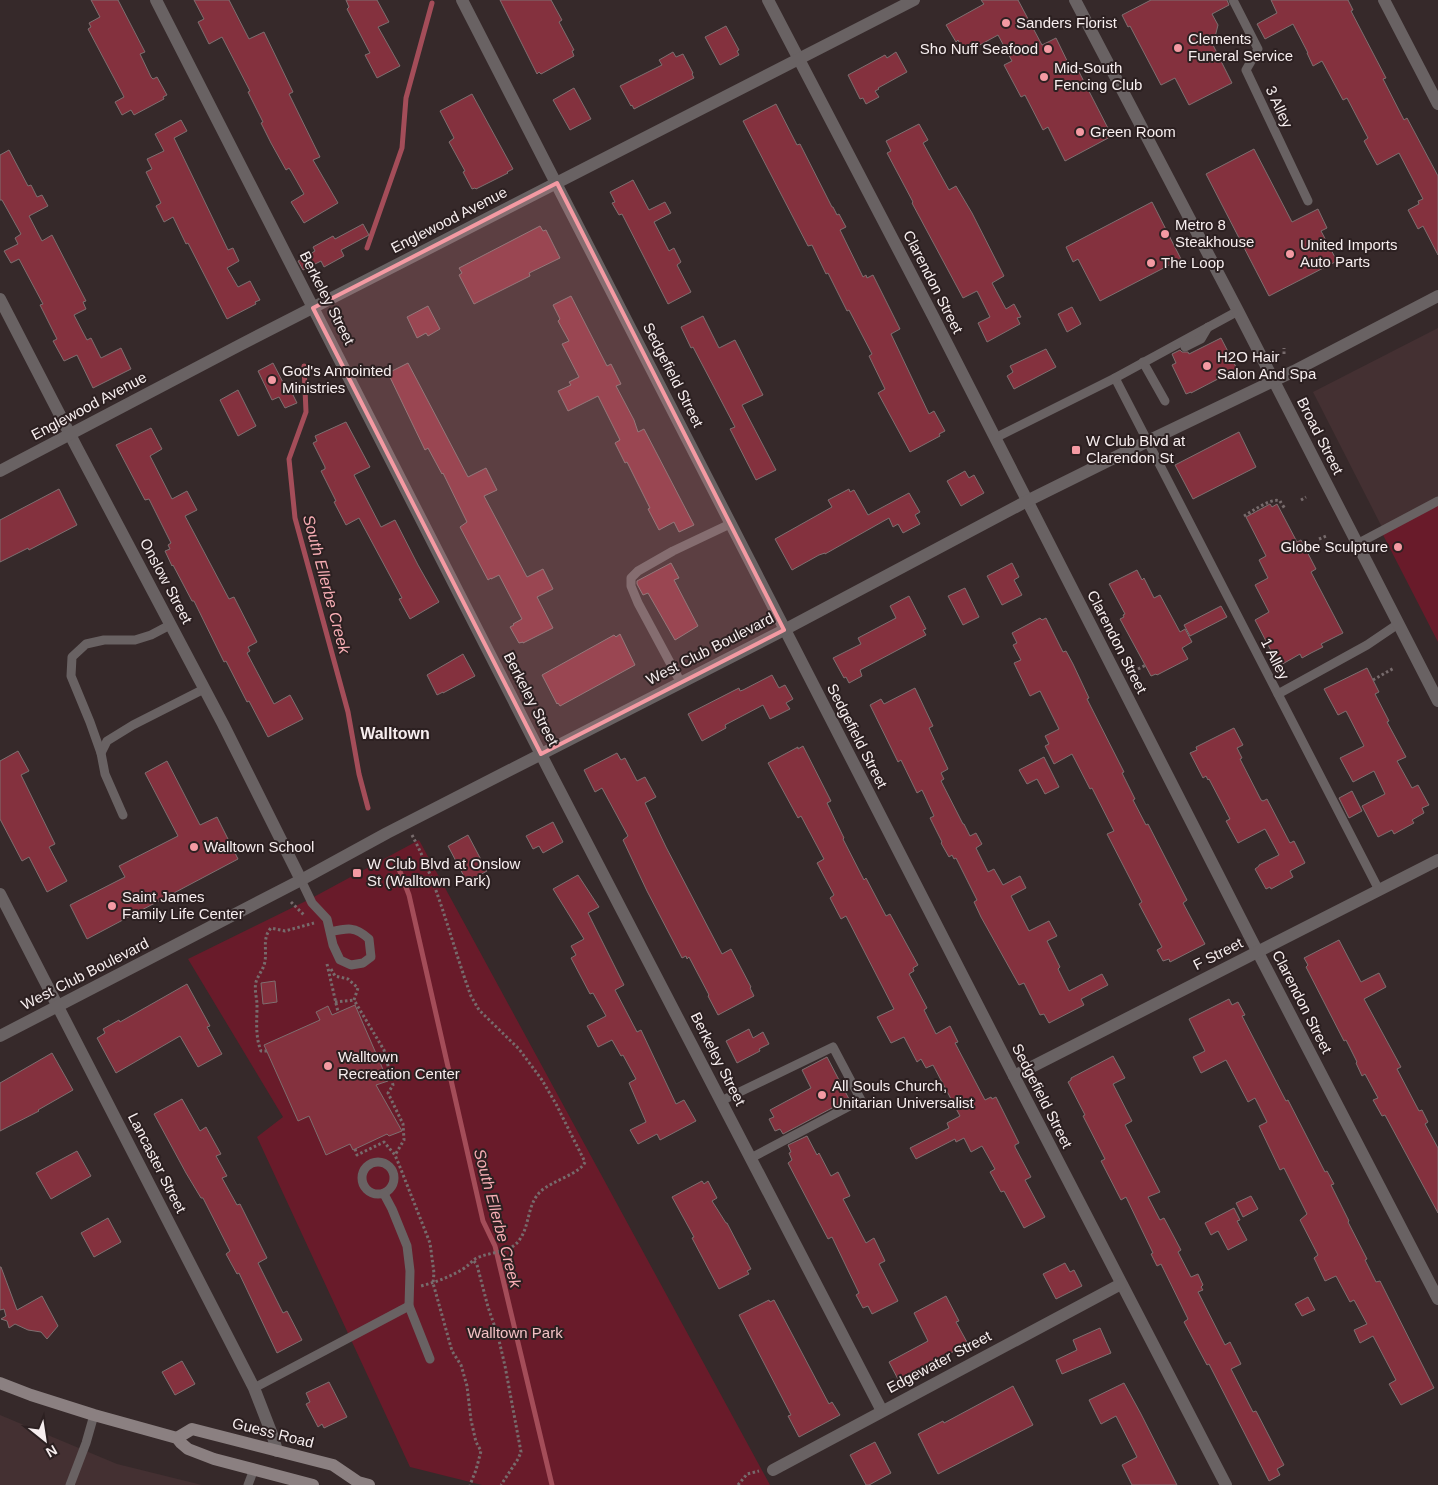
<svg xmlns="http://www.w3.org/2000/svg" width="1438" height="1485" font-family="Arial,sans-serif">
<rect width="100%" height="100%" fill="#36292a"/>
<g fill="#443032">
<path d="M1438 328V637L1313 392Z"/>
<path d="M0 1415 117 1464 202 1485H0Z"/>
</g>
<g fill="#691b2a">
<path d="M1438 501V642L1381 531Z"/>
<path d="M419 840 770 1485H482L410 1467 257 1137 283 1117 188 959 310 899Z"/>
</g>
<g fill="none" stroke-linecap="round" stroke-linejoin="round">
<g stroke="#a44d59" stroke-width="5">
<path d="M367 248 402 148 406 98 432 3"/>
<path d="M304 366 306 412 289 459 295 518 348 712 359 774 368 808"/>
<path d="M399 869 409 895 483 1221 495 1246 552 1485"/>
</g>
</g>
<g fill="#84313e" stroke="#7e6f70">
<path d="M91 0H118L145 52 140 54 151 77 153 79 157 77 167 95 163 97 164 99 134 115 131 110 122 115 115 102 124 97 122 93 88 29 91 27 89 23 100 17Z"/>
<path d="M194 0H229L249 39 264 32 293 92 289 94 320 157 313 160 338 203 304 223 291 202 304 194 291 171 289 168 286 170 271 143 261 123 263 122 248 92 250 91 222 37 209 44 198 22 204 19Z"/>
<path d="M346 0H377L389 22 378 27 400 66 377 78 365 55 370 53 347 9 349 7Z"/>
<path d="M500 0H551L562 20 559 22 574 50 572 51 574 56 541 74 539 72 537 74Z"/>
<path d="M981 0H1018L1042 45 1056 38 1072 71 1077 68 1112 136 1065 161 1048 127 1043 130 1025 95 1021 97 1004 65 1012 61 998 35 965 53 958 40 956 42 946 25 984 4Z"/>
<path d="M1151 0H1227L1229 5 1212 14 1218 25 1213 45 1232 83 1189 105 1175 78 1161 85 1130 26 1128 27 1122 15Z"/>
<path d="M1271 0H1348L1353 10 1351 11 1386 78 1383 79 1404 120 1407 118 1438 176V255L1423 226 1418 229 1408 210 1419 204 1418 201 1423 199 1399 153 1377 165 1364 141 1368 138 1347 98 1343 100 1322 61 1313 66 1307 53H1308L1293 24 1265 39 1257 24 1277 13Z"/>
<path d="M726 26 739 50 737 51 739 55 720 65 705 37Z"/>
<path d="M673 52 676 57 683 54 693 73 692 74 694 78 634 109 632 105 631 106 620 86 662 65 659 60Z"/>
<path d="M896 52 907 72 878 88 879 89 875 91 879 97 866 104 863 98 860 99 848 75 885 55 887 58Z"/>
<path d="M574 88 591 119 570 130 553 100Z"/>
<path d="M472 94 513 169 507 172 508 173 476 189 475 188 472 189 463 172 465 171 449 142 454 138 440 111Z"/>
<path d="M776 104 797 145 800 144 832 207H833L837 215 839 214 846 227 840 230 863 277 866 275 867 278 873 275 900 329 891 334 929 414 934 411 945 431 939 434 940 436 910 452 878 393 885 389 869 356 872 354 849 310 847 311 828 273 826 274 812 245 808 246 743 121Z"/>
<path d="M181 120 187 131 174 138 228 250 233 248 239 261 227 268 238 287 250 281 260 300 255 302 256 304 227 319 188 243 186 244 173 217 164 222 156 206 161 203 146 172 152 169 147 159 164 151 155 134Z"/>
<path d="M919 124 928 140 923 143 949 190 956 186 972 213 1004 276 992 283 1006 309 1014 304 1021 317 1017 318 1020 324 987 342 978 323 990 317 977 291 963 298 912 203 913 202 887 153 891 151 886 141Z"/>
<path d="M1254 149 1292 222 1318 209 1327 228 1321 231 1337 261 1269 296 1206 174Z"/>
<path d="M9 150 28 186 31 185 37 197 42 195 48 206 29 216 42 241 52 235 86 301 83 302 86 309 74 315 87 340 91 338 101 358 121 348 131 369 93 388 77 355 64 361 53 341 57 339 40 305 43 304 19 259 11 263 4 251 18 244 15 238 21 234 2 200H0V155Z"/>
<path d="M633 180 649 210 665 202 671 213 654 222 669 251 674 248 681 262 677 265 691 292 668 304 622 214 619 215 612 203 615 202 610 192Z"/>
<path d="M1152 202 1181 259 1100 301 1078 259 1073 262 1066 247Z"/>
<path d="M363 224 369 235 341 250 344 256 324 267 321 261 303 270 298 261 315 251 313 247 333 236 335 239Z"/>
<path d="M540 226 543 231 546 230 560 258 529 273 530 276 474 304 459 275 462 273 459 268Z"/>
<path d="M571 296 607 366 611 364 621 384 616 386 634 420 638 432 644 429 694 525 679 532 674 522 659 530 648 509 650 508 627 462 625 463 615 443 620 440 598 396 568 411 558 391 571 385 569 382 579 377 562 344 569 341 558 321 560 319 553 305Z"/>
<path d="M428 306 440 329 428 336 426 333 417 338 407 317Z"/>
<path d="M1072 307 1081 324 1067 332 1058 314Z"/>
<path d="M703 316 719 348 735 340 763 395 742 405 776 470 756 480 730 429 735 427 693 347 691 348 681 327Z"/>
<path d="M1221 338 1237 369 1191 393V392L1186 394 1172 365 1176 363 1172 354 1180 350 1182 352H1188L1189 354Z"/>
<path d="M1046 349 1056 367 1014 389 1007 376 1013 372 1010 366Z"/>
<path d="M273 363 287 390 290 389 297 403 285 408 279 397 272 400 258 371Z"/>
<path d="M408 363 468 477 486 468 497 490 484 496 527 577 543 569 553 589 537 597 553 628 523 643V642L519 643 510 627 514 625 513 624 522 619 499 575 491 579V578L488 580 460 527 467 522 443 473 442 474 428 448 425 450 388 373Z"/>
<path d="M238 390 256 426 238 436 220 400Z"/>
<path d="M346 422 370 467 354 475 381 527 395 520 418 565 439 602 410 619 399 599 402 598 359 518 346 525 334 502 336 501 321 471 325 469V467L313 443 317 441 315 436Z"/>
<path d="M151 428 162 449 150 456 172 499 187 491 197 510 185 516 229 599 234 597 257 642 248 647 250 651 247 653 274 704 290 695 303 719 268 737 249 701 247 702 226 661 224 662 194 601H192L173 565 172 566 165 551 170 549 168 545 171 543 149 499 145 500 116 445Z"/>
<path d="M1239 432 1256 467 1193 499 1175 465Z"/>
<path d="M965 471 969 478 974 475 984 493 961 506 947 481Z"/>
<path d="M59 489 77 525 29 550 28 548 0 562V520Z"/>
<path d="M849 489 850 492 854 490 868 515 909 493 920 512 915 515 920 524 903 533 898 524 893 527 889 518 825 554V553L819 555 792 570 775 539 832 507 828 500Z"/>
<path d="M1270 504 1272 507 1277 504 1297 542 1301 540 1316 569 1311 572 1343 633 1321 644 1323 647 1311 653 1302 658 1300 654 1279 666 1255 620 1269 612 1255 585 1268 578 1259 560 1266 556 1246 517Z"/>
<path d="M671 563 679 578 674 580 698 626 675 640 648 593 643 595 637 584V581Z"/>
<path d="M1012 563 1019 577 1014 580 1022 595 1002 605 987 576Z"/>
<path d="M1137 570 1142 580 1144 578 1154 598 1160 595 1180 632 1185 629 1192 642 1182 648 1188 659 1157 675 1156 674 1151 676 1120 619 1124 617 1123 615 1125 614 1109 584Z"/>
<path d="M965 588 979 617 963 625 948 596Z"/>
<path d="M909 596 926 629 923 630 926 635 860 670 862 676 849 683 846 677 844 678 833 658 861 644 858 638 896 618 890 606Z"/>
<path d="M1221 606 1227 617 1190 636 1184 625Z"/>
<path d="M1040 618 1042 620 1046 618 1063 652 1066 651 1073 664 1089 698 1087 699 1124 772 1122 773 1135 799 1133 800 1146 825 1148 824 1187 900 1183 903 1205 944 1170 962 1169 959 1163 961 1157 950 1162 947 1139 904 1142 902 1107 834 1114 831 1092 788 1090 789 1072 754 1054 764 1045 746 1049 744 1045 736 1059 729 1040 691 1030 696 1014 663 1021 660 1013 645 1017 643 1012 633Z"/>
<path d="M620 634 635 665 560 706 558 703 557 704 542 675 614 635 616 637Z"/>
<path d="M463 654 475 676 443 693V692L437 695 427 675Z"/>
<path d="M1367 668 1379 692 1375 694 1389 721 1387 722 1406 757 1397 761 1412 788 1418 785 1429 805 1422 808 1424 813 1412 820 1414 823 1394 834 1392 830 1378 837 1362 806 1385 794 1374 771 1353 782 1340 758 1364 746 1346 711 1338 715 1324 689Z"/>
<path d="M772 675 779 688 785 685 793 699 786 703 790 709 770 719 763 705 725 725 726 728 702 741 688 714 739 688 740 691 743 690Z"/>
<path d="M915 688 933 726 929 728 948 769 941 773 944 779 941 781 963 824H964L970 836 976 833 982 844 976 848 988 872 994 869 1003 885 1020 876 1026 888 1011 896 1029 931 1049 921 1057 936 1047 941 1060 967 1058 969 1069 991 1102 974 1108 985 1081 999 1084 1005 1049 1023 1044 1014 1040 1015 1024 983 1019 985 981 917 974 902 977 900 956 858 954 859 952 855 949 857 941 843 942 842 930 818 934 816 922 790 917 793 901 760 898 762 870 705 881 699 884 704Z"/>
<path d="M1234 728 1243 745 1237 748 1242 758 1240 759 1261 800 1263 801 1267 799 1290 843 1294 841 1305 863 1290 871 1293 877 1271 889 1270 887 1266 889 1255 869 1259 866V865L1279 855 1265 829 1238 843 1226 821 1230 819 1209 779 1208 780 1206 776 1203 778 1190 753 1197 750 1196 747Z"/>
<path d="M803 746 831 801 827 803 844 838 843 839 864 880 866 878 886 916 890 914 918 965 913 968 914 971 909 974 927 1008 924 1010 936 1034 950 1026 958 1042 955 1043 985 1100 991 1097 992 1099 996 1097 1019 1143 1015 1145V1147L1031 1177 1025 1180 1045 1217 1024 1228 1004 1191 1001 1192 990 1172 995 1169 982 1146 971 1152 964 1138 956 1142 955 1139 916 1159 910 1148 949 1128 947 1123 960 1116 933 1065 926 1068 921 1059 917 1062 904 1037 891 1043 877 1017 894 1009 846 916 841 919 830 898 834 895 817 863 824 859 801 816 798 818 768 763 798 747V749Z"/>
<path d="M18 751 29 771 21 775 55 844 49 847 67 881 47 892 29 857 22 861 0 819V761Z"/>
<path d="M617 753 621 760 625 758 637 781 645 777 656 797 645 803 666 847 722 954 731 949 751 987 750 988 754 996 718 1015 708 996 709 995 689 957 687 959 686 956 682 958 647 891 623 840 628 836 602 788 595 792 584 770Z"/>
<path d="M1044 757 1059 787 1045 794 1037 779 1027 784 1019 770Z"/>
<path d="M167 761 200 825 217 817 238 859 87 939 70 905 125 877 119 866 178 836 145 773Z"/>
<path d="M1352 791 1362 811 1349 818 1339 798Z"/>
<path d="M553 822 563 842 543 853 539 846 533 849 526 836Z"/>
<path d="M468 835 487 871 467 882 448 846Z"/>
<path d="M578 875 599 907 588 913 624 985 615 990 637 1032 641 1030 676 1104 684 1100 696 1121 660 1140 657 1134 638 1144 630 1130 646 1122 629 1083 636 1079 623 1055 621 1056 612 1040 598 1047 587 1026 606 1016 593 993 590 994 571 958 576 955 571 946 584 939 553 889Z"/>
<path d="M1339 940 1361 982 1379 973 1386 987 1364 999 1401 1067 1397 1069 1419 1111 1422 1110 1428 1122 1425 1124 1438 1148V1213L1385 1115 1382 1116 1373 1100 1378 1098 1365 1074 1362 1076 1356 1063 1357 1062 1346 1040 1344 1041 1306 967 1308 965 1304 958Z"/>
<path d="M275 981 277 1002 263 1004 261 983Z"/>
<path d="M187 984 210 1026 207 1027 222 1054 198 1067 180 1036 116 1073 97 1038 105 1033 103 1029 119 1020 120 1022Z"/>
<path d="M1229 999 1232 1005 1238 1002 1245 1015 1242 1016 1286 1101 1288 1100 1325 1172 1327 1171 1334 1184 1331 1185 1349 1221 1348 1222 1367 1259 1365 1260 1376 1282 1380 1281 1434 1388 1401 1405 1389 1384 1396 1380 1373 1336 1360 1343 1354 1330 1367 1324 1354 1300 1350 1302 1336 1276 1325 1281 1316 1262 1314 1258 1318 1255 1300 1220 1307 1214 1284 1168 1280 1170 1259 1126 1267 1122 1255 1098 1248 1102 1226 1060 1201 1073 1193 1057 1205 1051 1189 1019Z"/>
<path d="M355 1005 388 1081 376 1085 402 1131 389 1136 387 1134 353 1150 350 1144 326 1155 309 1116 298 1121 264 1045 320 1020 316 1012 328 1006 332 1015Z"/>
<path d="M749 1029 753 1038 763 1032 769 1044 759 1049 760 1051 737 1063 726 1041Z"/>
<path d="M52 1053 73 1090 38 1110 39 1111 0 1131V1083Z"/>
<path d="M1113 1056 1125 1078 1113 1084 1132 1121 1125 1125 1160 1192 1148 1197 1160 1220 1164 1218 1181 1250 1178 1252 1191 1277 1198 1274 1203 1285 1201 1287 1203 1290 1198 1292 1225 1345 1230 1342 1241 1364 1231 1369 1253 1412 1256 1411 1284 1465 1277 1469 1280 1475 1269 1481 1209 1364 1207 1365 1184 1322 1188 1319 1161 1264 1157 1266 1151 1254 1153 1253 1126 1197 1121 1200 1101 1161 1105 1159 1083 1116 1085 1115 1068 1082 1071 1080V1078Z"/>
<path d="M827 1057 849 1099 783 1134 780 1129 775 1131 769 1119 774 1117 770 1110 811 1088 802 1070Z"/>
<path d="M182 1099 200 1131 206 1127 221 1154 216 1156 227 1176 222 1178 237 1205 240 1204 267 1258 258 1263 283 1313 287 1311 302 1340 277 1353 239 1273 237 1274 226 1254 230 1251 203 1198H201L186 1173 154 1114Z"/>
<path d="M807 1136 817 1155 819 1153 831 1176 838 1172 850 1196 843 1199 866 1243 874 1238 885 1261 879 1264 898 1301 872 1314 868 1306 863 1308 856 1295 859 1293 832 1237 828 1239 788 1163 792 1160 789 1153 791 1152 788 1145Z"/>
<path d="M77 1151 91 1176 51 1199 36 1173Z"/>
<path d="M702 1181 704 1184 708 1181 717 1198 712 1201 726 1223H727L751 1269 747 1271 749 1274 719 1289 692 1238 694 1237 672 1197Z"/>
<path d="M1251 1196 1258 1209 1243 1217 1236 1203Z"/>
<path d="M1234 1208 1240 1220 1237 1221 1247 1240 1228 1250 1218 1231 1211 1235 1205 1223Z"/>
<path d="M108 1218 121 1242 94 1257 81 1233Z"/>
<path d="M1065 1263 1070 1272 1074 1270 1082 1286 1056 1299 1043 1274Z"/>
<path d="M0 1267H1L17 1310 42 1296 58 1326 47 1339 41 1332 28 1330 15 1324 9 1328 7 1321 1 1319 6 1316 4 1309 0 1310Z"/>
<path d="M946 1296 959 1321 956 1322 968 1344 939 1359 942 1364 901 1385 889 1362 928 1341 914 1313Z"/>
<path d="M1308 1297 1315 1310 1302 1316 1295 1304Z"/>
<path d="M769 1300 770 1302 774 1300 829 1404 832 1402 840 1415 799 1437 788 1416 791 1415 739 1315Z"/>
<path d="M1100 1328 1111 1353 1062 1374 1056 1360 1077 1350 1073 1340Z"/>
<path d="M182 1361 195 1384 175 1395 162 1372Z"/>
<path d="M329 1382 347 1417 324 1428 322 1424 318 1427 306 1404 310 1402 306 1393Z"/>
<path d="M1124 1383 1141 1414 1177 1485H1132L1122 1465 1137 1457 1116 1416 1101 1424 1089 1400Z"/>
<path d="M1013 1386 1033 1425 938 1474 918 1434 943 1421 944 1423Z"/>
<path d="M875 1442 891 1473 869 1485H866L850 1455Z"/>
</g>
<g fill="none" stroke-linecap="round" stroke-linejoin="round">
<g stroke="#776b6c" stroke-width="3" stroke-dasharray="2.5 2.5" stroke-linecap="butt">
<path d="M1284 354V348"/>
<path d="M1301 500 1306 497"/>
<path d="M1244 516C1251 512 1272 497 1280 501 1281 503 1284 507 1285 509"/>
<path d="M1319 539 1326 536"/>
<path d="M1138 669 1146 665"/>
<path d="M1373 680 1394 668"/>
<path d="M412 835C439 886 451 942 471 996L479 1010 519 1049 542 1080 556 1104 585 1162C581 1173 552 1181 541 1191 527 1204 530 1225 520 1239 511 1254 489 1251 475 1259 471 1262 468 1266 463 1269 450 1277 436 1282 421 1286"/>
<path d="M291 902 304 915"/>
<path d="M327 964 338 1012"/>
<path d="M331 969 335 976 348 979 358 988 354 1000 384 1050 393 1085 388 1093 403 1124 404 1140 395 1155"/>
<path d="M335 1002 354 1000"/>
<path d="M267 1051H261C255 1036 257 1021 257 1005 257 998 254 990 256 982 258 975 264 969 265 961 267 949 262 938 271 928L285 931 314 923"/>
<path d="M355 1149 357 1155 384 1142 395 1155 400 1167 430 1243 434 1273 433 1283 452 1351 461 1365 467 1386 471 1420 476 1442 481 1451 476 1470 470 1485"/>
<path d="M474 1261 477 1265 488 1307 498 1336 505 1366 521 1452 518 1459 501 1485"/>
<path d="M738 1485 747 1474 759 1471"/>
</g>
<g stroke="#696263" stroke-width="9">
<path d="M1233 0 1258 49 1246 70 1308 201"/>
<path d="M1238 311 1115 378 1379 890"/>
<path d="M1185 347 1201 339 1208 327"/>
<path d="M1143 362 1165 401"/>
<path d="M995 438 1115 378"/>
<path d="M1357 544 1438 501"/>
<path d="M681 683 638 603 631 586V578L638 571 673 551 730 524"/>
<path d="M1278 694 1367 645 1398 624"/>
<path d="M101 753 107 741 133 725 204 689"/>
<path d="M123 815 105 774 101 753 90 722 71 676 72 657 86 644 104 640H135L151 635 170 625"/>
<path d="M301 880 312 903 327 919 333 945 340 960 351 965 363 963 371 957 369 939C355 926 347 928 330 932"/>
<path d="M721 1101 833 1047 861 1100 751 1158"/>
<circle cx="378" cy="1178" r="16"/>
<path d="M384 1194 392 1209 407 1246 410 1271 409 1306 430 1359"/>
<path d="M254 1388 409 1306"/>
<path d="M70 1485 86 1443 94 1415"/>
<path d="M248 1485 254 1469"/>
</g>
<g stroke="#696263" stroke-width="12">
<path d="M156 0 551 774 882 1411"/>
<path d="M462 0 1014 1076 1226 1485"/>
<path d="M768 0 934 318 1251 939 1438 1299"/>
<path d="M1384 0 1438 104"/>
<path d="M0 299 77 448 223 724 301 880"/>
<path d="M0 471 240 345 914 0"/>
<path d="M0 894 254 1388 273 1437 277 1451"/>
<path d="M1014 1076 1438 860"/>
<path d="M773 1470 1121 1284"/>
</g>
<g stroke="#696263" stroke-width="12">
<path d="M1075 0 1238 311 1438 701"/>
<path d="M0 1036 301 880 387 833 784 630 1027 501 1148 441 1294 371 1438 296"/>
</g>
<g stroke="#8b8081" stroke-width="12">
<path d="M0 1383 31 1395 94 1415 177 1438 181 1443 188 1449 214 1459 313 1485"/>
<path d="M177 1438 192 1429 333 1465 358 1482 369 1485"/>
</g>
</g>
<path fill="#f49aa3" fill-opacity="0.2" stroke="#f49aa3" stroke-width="4" stroke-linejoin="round" d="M557 183 784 630 541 754 313 308Z"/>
<g fill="#f49aa3" stroke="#2c2021" stroke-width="2">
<circle cx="1006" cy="23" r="5"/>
<circle cx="1178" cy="48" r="5"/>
<circle cx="1048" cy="49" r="5"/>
<circle cx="1044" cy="77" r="5"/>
<circle cx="1080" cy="132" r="5"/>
<circle cx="1165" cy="234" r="5"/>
<circle cx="1290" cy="254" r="5"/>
<circle cx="1151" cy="263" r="5"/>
<circle cx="1207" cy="366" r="5"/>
<circle cx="272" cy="380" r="5"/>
<rect x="1071" y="445" width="10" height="10" rx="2.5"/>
<circle cx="1398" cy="547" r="5"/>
<circle cx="194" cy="847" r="5"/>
<rect x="352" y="868" width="10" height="10" rx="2.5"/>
<circle cx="112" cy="906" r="5"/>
<circle cx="328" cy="1066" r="5"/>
<circle cx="822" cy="1095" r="5"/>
</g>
<g text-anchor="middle" stroke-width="4" stroke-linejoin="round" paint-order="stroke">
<g font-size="15" fill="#f7eeef" stroke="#2c2021" text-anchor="start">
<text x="1016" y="28">Sanders Florist</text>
<text x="1188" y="44">Clements<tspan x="1188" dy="17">Funeral Service</tspan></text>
<text x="1038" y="54" text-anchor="end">Sho Nuff Seafood</text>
<text x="1054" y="73">Mid-South<tspan x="1054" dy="17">Fencing Club</tspan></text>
<text x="1090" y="137">Green Room</text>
<text x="1175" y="230">Metro 8<tspan x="1175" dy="17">Steakhouse</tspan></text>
<text x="1300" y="250">United Imports<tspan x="1300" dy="17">Auto Parts</tspan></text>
<text x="1161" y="268">The Loop</text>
<text x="1217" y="362">H2O Hair<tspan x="1217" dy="17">Salon And Spa</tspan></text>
<text x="282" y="376">God's Annointed<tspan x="282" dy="17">Ministries</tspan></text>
<text x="1086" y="446">W Club Blvd at<tspan x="1086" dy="17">Clarendon St</tspan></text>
<text x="1388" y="552" text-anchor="end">Globe Sculpture</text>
<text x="204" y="852">Walltown School</text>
<text x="367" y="869">W Club Blvd at Onslow<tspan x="367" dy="17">St (Walltown Park)</tspan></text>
<text x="122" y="902">Saint James<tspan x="122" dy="17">Family Life Center</tspan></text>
<text x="338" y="1062">Walltown<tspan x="338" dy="17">Recreation Center</tspan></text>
<text x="832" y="1091">All Souls Church,<tspan x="832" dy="17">Unitarian Universalist</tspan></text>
</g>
<g font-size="15" fill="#f7eeef" stroke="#2c2021">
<text transform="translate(1279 107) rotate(65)" y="5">3 Alley</text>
<text transform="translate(449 220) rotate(-27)" y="5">Englewood Avenue</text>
<text transform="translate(933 282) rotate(63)" y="5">Clarendon Street</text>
<text transform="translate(327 298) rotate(63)" y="5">Berkeley Street</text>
<text transform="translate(673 375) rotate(63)" y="5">Sedgefield Street</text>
<text transform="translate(89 406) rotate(-28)" y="5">Englewood Avenue</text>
<text transform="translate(1320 436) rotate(63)" y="5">Broad Street</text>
<text transform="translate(166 581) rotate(62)" y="5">Onslow Street</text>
<text transform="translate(1117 642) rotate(63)" y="5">Clarendon Street</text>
<text transform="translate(710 649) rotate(-27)" y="5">West Club Boulevard</text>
<text transform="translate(1275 659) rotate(63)" y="5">1 Alley</text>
<text transform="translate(531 699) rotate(63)" y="5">Berkeley Street</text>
<text transform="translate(857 736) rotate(63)" y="5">Sedgefield Street</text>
<text transform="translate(1218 954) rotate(-27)" y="5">F Street</text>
<text transform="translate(85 974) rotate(-27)" y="5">West Club Boulevard</text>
<text transform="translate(1302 1002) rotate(63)" y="5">Clarendon Street</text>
<text transform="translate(718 1059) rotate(63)" y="5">Berkeley Street</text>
<text transform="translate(1042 1096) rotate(63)" y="5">Sedgefield Street</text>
<text transform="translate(157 1163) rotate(63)" y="5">Lancaster Street</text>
<text transform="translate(939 1362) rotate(-28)" y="5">Edgewater Street</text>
<text transform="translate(273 1433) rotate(14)" y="5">Guess Road</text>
</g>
<g font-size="15" fill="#f3c1c4" stroke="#2c2021">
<text x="515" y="1338">Walltown Park</text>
</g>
<g font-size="16" font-style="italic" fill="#f7adb4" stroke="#2c2021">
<text transform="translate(327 584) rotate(75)" y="6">South Ellerbe Creek</text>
<text transform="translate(498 1218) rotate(75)" y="6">South Ellerbe Creek</text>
</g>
<g font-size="16" font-weight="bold" fill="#f7eeef" stroke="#2c2021">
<text x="395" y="739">Walltown</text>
</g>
</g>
<g transform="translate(45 1440) rotate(150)" stroke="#2c2021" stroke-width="4" paint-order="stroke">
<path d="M0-4L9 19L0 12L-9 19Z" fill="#f7eeef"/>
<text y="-8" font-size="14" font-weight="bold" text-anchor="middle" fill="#f7eeef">N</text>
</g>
</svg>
